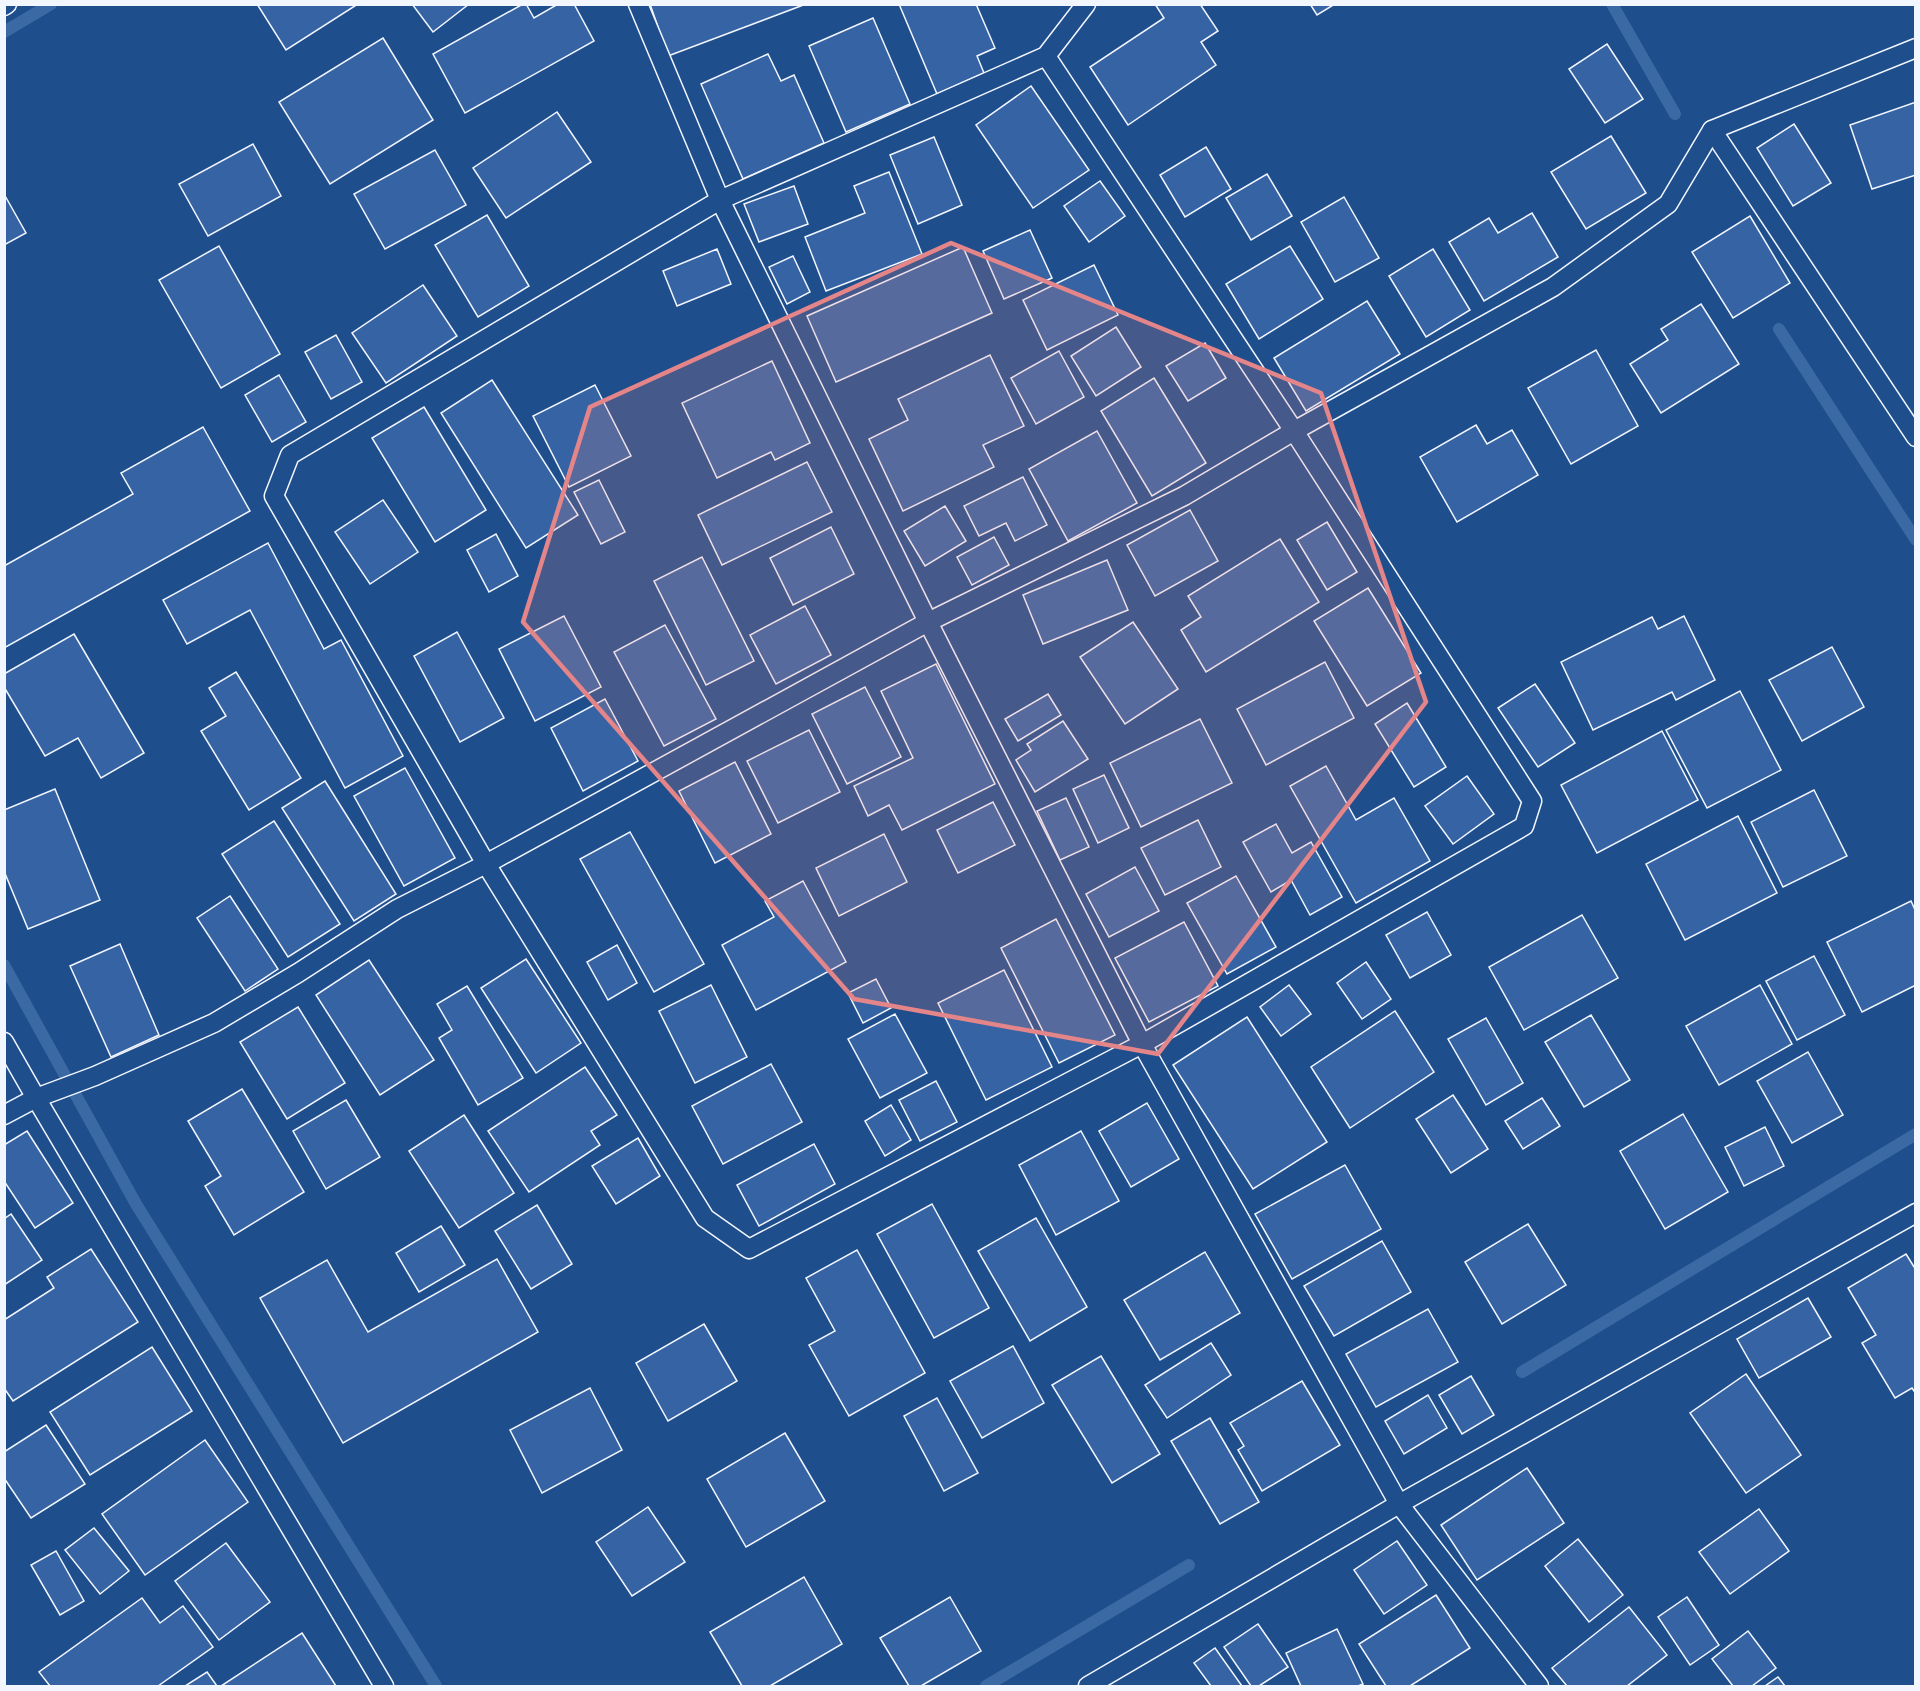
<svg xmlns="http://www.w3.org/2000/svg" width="1920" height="1691" font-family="Jost,sans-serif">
<rect width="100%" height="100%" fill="#1f4e8c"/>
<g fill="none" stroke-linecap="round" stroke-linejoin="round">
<g stroke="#3b69a3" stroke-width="12">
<path d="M1612 4 1675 114"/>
<path d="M4 32 51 4"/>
<path d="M1779 329 1916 540"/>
<path d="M4 965 136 1204 436 1686"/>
<path d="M1522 1372 1916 1134"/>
<path d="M986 1686 1189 1565"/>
</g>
</g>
<g fill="#3563a3" stroke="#f2f6ff" stroke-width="1.5">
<path d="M257 4H358L286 50Z"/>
<path d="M412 4H469L433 32Z"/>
<path d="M523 4H526L534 18 558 4H574L594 41 465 113 433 54Z"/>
<path d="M650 4H806L668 56Z"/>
<path d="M899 4H976L995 48 977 56 984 73 937 94Z"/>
<path d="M1155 4H1200L1218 31 1201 42 1216 65 1128 125 1090 67 1164 18Z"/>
<path d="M1310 4H1335L1317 15Z"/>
<path d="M873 18 910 104 846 132 809 46Z"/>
<path d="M383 38 433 120 330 184 279 102Z"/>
<path d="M1607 44 1643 99 1605 123 1569 69Z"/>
<path d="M768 54 781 81 794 75 824 143 743 179 701 84Z"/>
<path d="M1031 86 1089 170 1033 208 976 125Z"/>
<path d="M1916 102V175L1872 189 1850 125Z"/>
<path d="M557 112 591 162 506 218 473 168Z"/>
<path d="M1794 124 1831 183 1793 206 1757 148Z"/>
<path d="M1611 136 1646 193 1586 229 1551 172Z"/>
<path d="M934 137 962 205 918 224 890 155Z"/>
<path d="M253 144 281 196 208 236 179 184Z"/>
<path d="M1206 147 1231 189 1185 217 1160 175Z"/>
<path d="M435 150 466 205 385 249 354 194Z"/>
<path d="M889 172 922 254 826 291 805 237 865 213 854 186Z"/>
<path d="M1267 174 1292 216 1251 240 1226 198Z"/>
<path d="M1100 181 1125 216 1089 242 1064 206Z"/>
<path d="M794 186 808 224 759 242 744 204Z"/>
<path d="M4 194 26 233 4 245Z"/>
<path d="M1344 197 1379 258 1335 282 1301 222Z"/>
<path d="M1532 213 1558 257 1484 301 1449 242 1489 218 1498 233Z"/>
<path d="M487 215 529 286 478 317 435 245Z"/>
<path d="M1750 216 1790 283 1733 318 1692 252Z"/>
<path d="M1030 230 1052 278 1004 299 983 251Z"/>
<path d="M219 246 280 354 221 388 159 280Z"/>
<path d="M1290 246 1323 299 1259 339 1226 284Z"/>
<path d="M963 247 992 313 836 382 807 316Z"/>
<path d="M717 249 731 284 677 306 663 271Z"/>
<path d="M1433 249 1470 310 1426 337 1389 276Z"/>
<path d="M793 256 810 292 787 304 769 267Z"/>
<path d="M1094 265 1118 315 1047 350 1023 300Z"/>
<path d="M423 285 457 336 386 383 352 333Z"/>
<path d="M1367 301 1400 354 1306 411 1274 358Z"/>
<path d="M1701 304 1739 364 1661 413 1630 364 1668 340 1661 329Z"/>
<path d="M1116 327 1141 367 1096 396 1071 356Z"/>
<path d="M336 335 362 382 331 399 305 352Z"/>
<path d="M1205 343 1226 378 1188 401 1166 366Z"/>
<path d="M1596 350 1638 426 1571 464 1528 388Z"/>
<path d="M1059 351 1084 397 1036 424 1011 378Z"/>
<path d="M990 355 1024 426 983 445 994 467 903 511 869 439 908 420 898 399Z"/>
<path d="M772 361 810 443 775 460 771 452 717 478 682 403Z"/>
<path d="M279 375 306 422 272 442 245 395Z"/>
<path d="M1154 378 1206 463 1152 496 1101 411Z"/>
<path d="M492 380 578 515 526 548 441 413Z"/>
<path d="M595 385 631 456 569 487 533 416Z"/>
<path d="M424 407 486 510 435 542 372 438Z"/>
<path d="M1476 425 1487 444 1512 430 1538 475 1457 522 1420 457Z"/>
<path d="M203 427 250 511 4 648V566L133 494 121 473Z"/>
<path d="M1097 431 1137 503 1068 541 1029 469Z"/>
<path d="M807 462 832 512 722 565 698 515Z"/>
<path d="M1023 477 1047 525 1015 541 1006 523 979 536 964 506Z"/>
<path d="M599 480 625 532 601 544 574 492Z"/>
<path d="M383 500 418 552 370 584 335 532Z"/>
<path d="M945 506 966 541 925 566 904 531Z"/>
<path d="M1190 510 1218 561 1155 596 1127 545Z"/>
<path d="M1327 522 1357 572 1327 590 1297 540Z"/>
<path d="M831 527 854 574 793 605 770 558Z"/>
<path d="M496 534 518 576 489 592 467 550Z"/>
<path d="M994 537 1009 565 972 585 957 557Z"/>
<path d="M1280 539 1319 602 1206 672 1181 630 1201 617 1188 596Z"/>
<path d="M268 543 324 649 341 640 403 756 345 788 250 610 187 644 163 600Z"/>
<path d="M702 557 754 661 706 685 654 581Z"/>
<path d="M1107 560 1128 610 1043 644 1023 595Z"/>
<path d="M1368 588 1421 673 1367 706 1314 621Z"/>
<path d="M805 606 831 655 776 684 750 635Z"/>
<path d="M564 616 601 687 535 721 499 649Z"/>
<path d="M1684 616 1715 680 1676 700 1672 692 1593 730 1561 662 1652 617 1658 629Z"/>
<path d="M1133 622 1178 689 1125 724 1080 657Z"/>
<path d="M665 625 716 719 664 746 614 652Z"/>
<path d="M457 632 504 718 460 742 414 656Z"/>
<path d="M74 634 144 753 101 778 78 738 45 756 4 687V674Z"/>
<path d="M1832 647 1864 707 1802 741 1769 680Z"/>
<path d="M1325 662 1354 718 1266 765 1237 709Z"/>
<path d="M936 664 995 784 902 830 889 805 868 816 854 786 913 758 881 691Z"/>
<path d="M236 672 301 778 249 810 201 731 226 716 209 688Z"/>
<path d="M1535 684 1575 743 1538 767 1498 708Z"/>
<path d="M865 687 901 757 847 784 812 714Z"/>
<path d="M1740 691 1781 770 1707 808 1666 730Z"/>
<path d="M1048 694 1061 715 1018 741 1005 719Z"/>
<path d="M605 699 638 761 583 791 551 728Z"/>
<path d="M1407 703 1446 767 1414 787 1375 724Z"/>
<path d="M1200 719 1232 783 1141 827 1110 763Z"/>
<path d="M1063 721 1088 759 1035 792 1016 760 1031 750 1027 744Z"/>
<path d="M809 730 840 792 778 823 747 761Z"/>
<path d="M1662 731 1698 800 1597 853 1561 785Z"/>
<path d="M735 762 771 834 715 863 679 791Z"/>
<path d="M1326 766 1356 820 1394 798 1430 861 1356 903 1290 786Z"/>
<path d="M405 768 455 858 404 886 354 796Z"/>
<path d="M1104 775 1129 828 1098 843 1073 789Z"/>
<path d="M1467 776 1494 814 1453 844 1425 806Z"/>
<path d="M325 781 396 894 354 921 282 808Z"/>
<path d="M55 789 100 900 28 929 4 871V810Z"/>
<path d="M1814 790 1847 856 1783 887 1751 822Z"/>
<path d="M1066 798 1089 847 1060 860 1037 811Z"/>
<path d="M993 802 1015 845 958 873 937 830Z"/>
<path d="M1738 816 1777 893 1685 940 1646 864Z"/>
<path d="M1198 820 1221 867 1165 895 1141 848Z"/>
<path d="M274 821 340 924 288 957 222 854Z"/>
<path d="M1276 824 1292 853 1311 842 1342 897 1310 915 1291 880 1271 892 1243 842Z"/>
<path d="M630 832 704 964 654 992 580 859Z"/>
<path d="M884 834 907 882 839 916 816 868Z"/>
<path d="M1135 867 1159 911 1109 937 1086 894Z"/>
<path d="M1236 876 1276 947 1227 974 1187 903Z"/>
<path d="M803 881 846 962 756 1010 722 945 774 917 765 901Z"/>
<path d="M230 896 278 969 245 991 197 918Z"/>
<path d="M1911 901 1916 912V985L1862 1012 1827 942Z"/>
<path d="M1427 912 1451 955 1410 978 1386 935Z"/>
<path d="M1582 915 1618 978 1524 1030 1489 967Z"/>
<path d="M1056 919 1115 1035 1059 1063 1001 948Z"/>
<path d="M1184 922 1218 986 1149 1022 1115 958Z"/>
<path d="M120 944 159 1035 111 1057 70 966Z"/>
<path d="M617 945 637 983 608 1000 587 962Z"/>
<path d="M1814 956 1845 1015 1797 1040 1766 981Z"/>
<path d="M526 959 581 1043 536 1073 481 988Z"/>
<path d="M369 960 434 1060 380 1095 316 995Z"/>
<path d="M1366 962 1391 999 1362 1019 1337 983Z"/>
<path d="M1004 970 1052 1067 986 1100 938 1003Z"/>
<path d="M876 979 891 1008 863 1023 848 993Z"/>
<path d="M711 985 747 1057 695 1083 659 1011Z"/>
<path d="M1289 985 1311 1014 1281 1036 1260 1007Z"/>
<path d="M1760 985 1792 1044 1719 1085 1686 1026Z"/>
<path d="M467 986 523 1078 478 1105 439 1038 452 1030 437 1004Z"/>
<path d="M298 1007 345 1083 287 1119 240 1042Z"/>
<path d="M1395 1011 1434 1072 1350 1128 1311 1067Z"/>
<path d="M895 1014 927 1073 880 1098 848 1039Z"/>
<path d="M1591 1015 1630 1080 1584 1107 1545 1042Z"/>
<path d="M1247 1017 1327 1142 1253 1189 1173 1065Z"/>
<path d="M1486 1018 1523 1083 1486 1105 1448 1039Z"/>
<path d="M1808 1052 1843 1115 1792 1143 1757 1081Z"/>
<path d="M771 1064 802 1122 723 1164 692 1106Z"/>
<path d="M585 1067 617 1115 591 1131 600 1145 529 1192 488 1131Z"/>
<path d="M936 1081 957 1122 920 1141 899 1100Z"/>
<path d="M242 1089 304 1192 234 1235 205 1186 221 1176 188 1121Z"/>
<path d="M1453 1095 1488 1149 1451 1173 1416 1119Z"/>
<path d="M1542 1098 1560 1126 1523 1149 1505 1121Z"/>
<path d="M346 1100 380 1157 326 1189 293 1131Z"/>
<path d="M1147 1103 1179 1159 1131 1187 1099 1131Z"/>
<path d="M891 1105 911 1140 885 1156 865 1121Z"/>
<path d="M1683 1114 1728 1192 1665 1229 1620 1151Z"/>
<path d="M464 1115 514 1193 459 1228 409 1151Z"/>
<path d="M1765 1127 1784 1166 1744 1186 1725 1147Z"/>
<path d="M27 1131 73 1203 35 1228 4 1181V1145Z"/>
<path d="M1081 1131 1119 1201 1056 1235 1019 1165Z"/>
<path d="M638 1138 660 1176 616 1204 592 1166Z"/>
<path d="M814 1144 835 1184 759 1226 737 1185Z"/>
<path d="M1345 1165 1381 1229 1292 1279 1255 1214Z"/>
<path d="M932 1204 989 1308 934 1338 877 1234Z"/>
<path d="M537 1205 572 1264 531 1289 495 1231Z"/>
<path d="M11 1214 42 1260 4 1285V1219Z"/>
<path d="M1036 1218 1087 1307 1030 1341 978 1251Z"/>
<path d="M1528 1224 1566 1285 1502 1324 1465 1262Z"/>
<path d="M441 1226 465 1265 419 1292 396 1253Z"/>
<path d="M1382 1241 1411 1292 1334 1336 1304 1286Z"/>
<path d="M91 1249 138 1322 13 1401 4 1388V1320L54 1288 47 1277Z"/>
<path d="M857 1250 925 1373 849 1416 809 1345 835 1331 806 1278Z"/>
<path d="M1205 1252 1240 1313 1160 1360 1124 1300Z"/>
<path d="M1906 1254 1916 1270V1394L1912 1388 1895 1398 1862 1343 1876 1335 1848 1288Z"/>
<path d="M497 1259 538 1332 343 1443 260 1298 327 1260 368 1332Z"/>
<path d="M1808 1298 1831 1337 1759 1378 1737 1339Z"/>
<path d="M1428 1309 1458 1362 1376 1407 1346 1354Z"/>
<path d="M704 1324 737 1381 668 1421 636 1363Z"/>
<path d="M1211 1343 1231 1375 1167 1418 1145 1385Z"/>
<path d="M1013 1346 1044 1403 982 1438 950 1381Z"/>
<path d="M152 1347 192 1411 90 1475 50 1412Z"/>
<path d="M1101 1356 1160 1454 1112 1483 1052 1385Z"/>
<path d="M1746 1374 1801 1455 1746 1493 1690 1413Z"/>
<path d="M1471 1376 1494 1415 1462 1434 1439 1395Z"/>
<path d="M1302 1381 1340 1445 1262 1491 1238 1450 1244 1446 1230 1423Z"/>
<path d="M590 1388 622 1450 542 1493 510 1430Z"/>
<path d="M1428 1395 1447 1428 1404 1454 1385 1421Z"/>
<path d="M937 1398 978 1473 944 1491 904 1416Z"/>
<path d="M1210 1418 1259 1502 1220 1524 1171 1441Z"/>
<path d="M46 1425 85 1484 31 1518 4 1478V1452Z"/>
<path d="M785 1433 825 1501 746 1547 707 1479Z"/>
<path d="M205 1440 248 1502 145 1575 102 1514Z"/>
<path d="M1527 1468 1564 1523 1477 1580 1441 1525Z"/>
<path d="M648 1507 685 1562 632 1596 596 1542Z"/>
<path d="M1759 1509 1789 1551 1730 1594 1699 1552Z"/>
<path d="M94 1528 129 1571 100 1594 65 1550Z"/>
<path d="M1578 1539 1623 1595 1589 1622 1545 1566Z"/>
<path d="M1397 1541 1427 1585 1384 1614 1354 1570Z"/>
<path d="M226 1543 270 1602 219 1640 175 1581Z"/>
<path d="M56 1551 84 1601 60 1615 31 1565Z"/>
<path d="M804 1577 842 1644 770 1686H742L710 1632Z"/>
<path d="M1436 1595 1470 1648 1410 1686H1386L1359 1644Z"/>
<path d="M950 1597 981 1651 921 1686H909L880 1638Z"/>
<path d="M1687 1597 1719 1645 1690 1665 1658 1617Z"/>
<path d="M142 1598 160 1623 183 1606 213 1647 158 1686H50L39 1672Z"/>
<path d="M1629 1607 1667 1655 1627 1686H1567L1552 1668Z"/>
<path d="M1258 1624 1288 1667 1259 1686H1251L1224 1647Z"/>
<path d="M1337 1629 1363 1684 1358 1686H1301L1286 1653Z"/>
<path d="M1748 1631 1776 1668 1752 1686H1733L1712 1659Z"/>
<path d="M302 1633 336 1686H221Z"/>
<path d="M1215 1648 1242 1686H1211L1194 1663Z"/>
<path d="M207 1672 217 1686H185Z"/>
<path d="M1778 1677 1785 1686H1765Z"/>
</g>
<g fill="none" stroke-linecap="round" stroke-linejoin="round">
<g stroke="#f2f6ff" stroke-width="21">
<g id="service">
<path d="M638 4 720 200 928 622 1142 1044 1399 1504 1539 1686"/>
<path d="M4 6 7 4"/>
<path d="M1046 56 1294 431 1532 801 1524 826 1142 1044 749 1249 705 1218 486 864 274 496 290 455 720 200 1046 56 1086 4"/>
<path d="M1712 130 1916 437"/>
<path d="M4 1042 36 1098 384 1686"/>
<path d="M4 1115 36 1098 95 1076 214 1023 298 973 397 909 486 864 928 622 1184 496 1294 431 1553 287 1668 204 1712 130 1916 48"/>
<path d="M1088 1686 1399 1504 1916 1213"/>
</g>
</g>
<use href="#service" stroke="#1f4e8c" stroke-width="18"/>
</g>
<path fill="#e38589" fill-opacity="0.2" stroke="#e38589" stroke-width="4.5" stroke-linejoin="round" d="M951 243 1321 393 1426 702 1158 1054 854 999 523 622 590 407Z"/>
<rect width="1920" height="1691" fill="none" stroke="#f2f6ff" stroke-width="12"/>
</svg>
